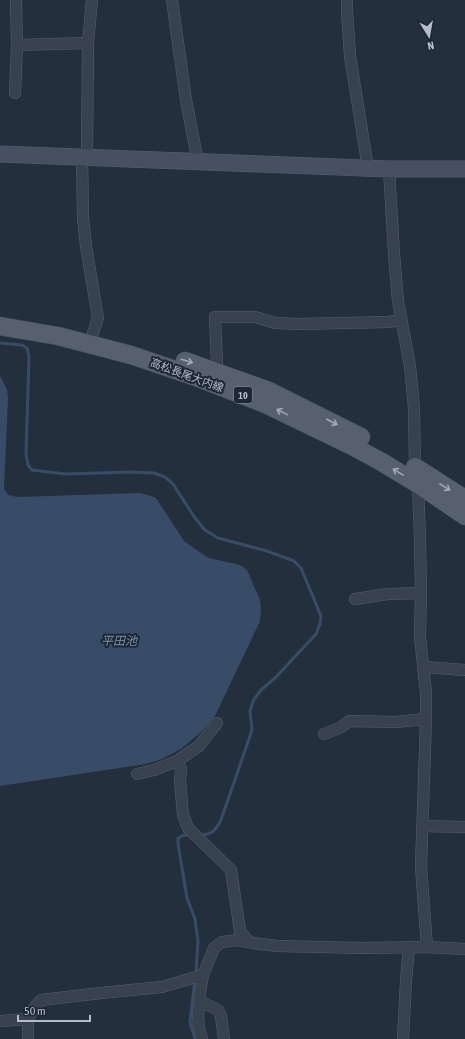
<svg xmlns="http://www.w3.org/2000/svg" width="465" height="1039" font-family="'Asap Condensed','Noto Sans JP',sans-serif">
<rect width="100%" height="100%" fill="#242f3e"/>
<path fill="#394c67" d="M0 376 7 389 8 399 4 488 8 495 17 497 140 493 148 495 156 498 184 541 195 549 209 558 240 565 247 570 260 600 261 610 260 621 215 716 201 732 181 749 162 759 146 764 0 786Z"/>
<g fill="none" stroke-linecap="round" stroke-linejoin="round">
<g stroke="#394c67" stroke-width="3">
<path d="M0 343 22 345 27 348 29 356 26 454 28 465 32 470 66 474 131 472 154 473 165 477 173 484 195 518 205 530 218 538 267 551 294 561 301 568 321 616 320 624 316 634 276 677 262 689 254 699 250 711 252 730 249 739 221 820C215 831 212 835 199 835"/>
<path d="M191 835H184L178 838V844L187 898 195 919 198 941 196 975"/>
<path d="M195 1039 190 1022 195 980"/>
</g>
<g stroke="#565f6c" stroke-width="12">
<g id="street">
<path d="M172 0 186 100 198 162"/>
<path d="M347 0V11L350 56 368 168"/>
<path d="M17 45 88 43"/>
<path d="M15 93 17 45 16 1"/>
<path d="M82 157 83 218 86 246 98 318 93 333"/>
<path d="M87 157 88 43 92 0"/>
<path d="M389 169 394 254 398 301 410 366 414 408 415 468 418 484 420 540 421 593 420 637 426 693V719L421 867 427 947"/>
<path d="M216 372 217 364 215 317H255L275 323 299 324 388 322 401 320"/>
<path d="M355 599 388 594 421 593"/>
<path d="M423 667 465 670"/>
<path d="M324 734 340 728 349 721 395 722 426 719"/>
<path d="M177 761 181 769 180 781 183 815 188 828 231 870 240 931 249 942"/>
<path d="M137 774 154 770 177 761 199 746 217 723"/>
<path d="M422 826 465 827"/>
<path d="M203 975 199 998 200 1001 218 1010 221 1016 224 1039"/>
<path d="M200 1001 198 1015 199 1028 202 1039"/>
<path d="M0 1021 28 1019"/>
<path d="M28 1039V1019L33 1009 41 1000 101 993 162 987 203 975 214 948 222 942 237 940 259 944 278 946 361 948 427 947 465 949"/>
<path d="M403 1039 406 981 409 947"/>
</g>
</g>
<g stroke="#565f6c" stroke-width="17">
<path id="secondary" d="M0 154 389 169H465"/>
</g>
<g stroke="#414a57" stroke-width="19">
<g id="primary">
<path d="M0 326 58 336 131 355 196 377 263 403 354 447 380 461 418 484 465 516"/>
<path d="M185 361 269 391 361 437"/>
<path d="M415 467 465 499"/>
</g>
</g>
<use href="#street" stroke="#38414e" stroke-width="11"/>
<use href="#secondary" stroke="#465061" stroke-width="16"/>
<use href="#primary" stroke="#56606e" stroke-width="18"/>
</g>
<defs><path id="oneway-shaft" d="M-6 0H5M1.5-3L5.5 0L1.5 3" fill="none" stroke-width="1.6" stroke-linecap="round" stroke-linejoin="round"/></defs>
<g stroke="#a1aab7">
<use href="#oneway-shaft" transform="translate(187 361) rotate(18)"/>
<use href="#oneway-shaft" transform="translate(282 412) rotate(-154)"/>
<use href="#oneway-shaft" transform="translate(332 422) rotate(27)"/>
<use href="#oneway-shaft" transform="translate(398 472) rotate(-149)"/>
<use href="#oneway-shaft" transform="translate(445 487) rotate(32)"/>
</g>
<g text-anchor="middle" stroke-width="4" stroke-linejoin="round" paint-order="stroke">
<rect fill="#1d2633" stroke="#878f9c" stroke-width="1" x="234" y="387" width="18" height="16" rx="3"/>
<g font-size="10" font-weight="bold" fill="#b4bcc9">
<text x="243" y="399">10</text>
</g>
<g font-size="11" fill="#b4bcc9" stroke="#1d2633">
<text transform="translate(187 375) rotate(20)" y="4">高松長尾大内線</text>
</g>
<g font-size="12" font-style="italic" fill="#7c92b1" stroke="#1d2633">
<text x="119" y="645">平田池</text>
</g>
</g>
<g transform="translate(429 36) rotate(169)" stroke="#1d2633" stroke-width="3" paint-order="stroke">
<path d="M0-3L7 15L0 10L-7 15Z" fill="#b4bcc9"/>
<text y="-6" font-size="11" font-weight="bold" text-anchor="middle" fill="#b4bcc9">N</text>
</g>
<path d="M18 1015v6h72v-6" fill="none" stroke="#b4bcc9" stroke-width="2"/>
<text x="24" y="1015" font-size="12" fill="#b4bcc9" stroke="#1d2633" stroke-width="3" paint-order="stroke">50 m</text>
</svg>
